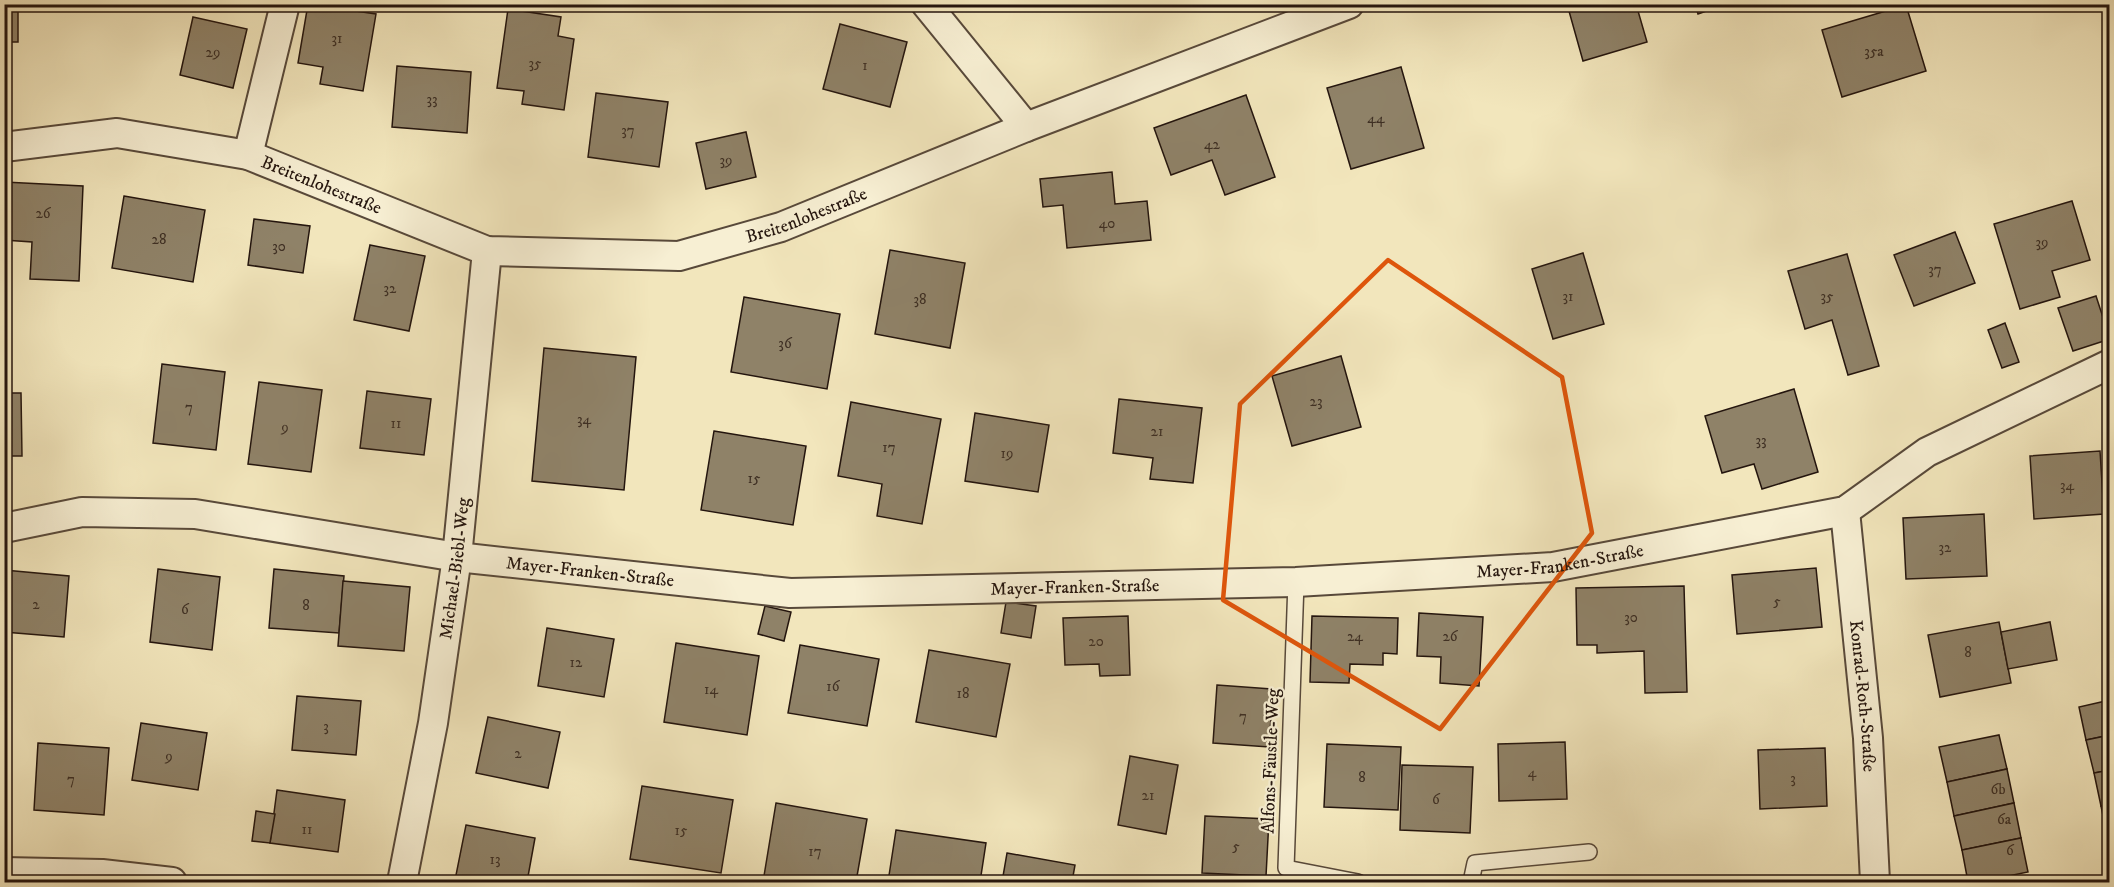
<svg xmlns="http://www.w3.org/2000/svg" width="2114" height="887" font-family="'IM FELL DW Pica',serif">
<rect width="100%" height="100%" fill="#f2e6bc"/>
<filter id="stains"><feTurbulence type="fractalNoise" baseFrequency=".00333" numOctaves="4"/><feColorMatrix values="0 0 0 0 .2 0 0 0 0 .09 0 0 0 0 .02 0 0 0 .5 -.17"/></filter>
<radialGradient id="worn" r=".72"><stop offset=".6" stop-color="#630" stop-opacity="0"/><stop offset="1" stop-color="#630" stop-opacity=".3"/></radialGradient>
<g fill="#8f8268" stroke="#24150e" stroke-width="1.5">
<rect x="4" y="4" width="14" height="38"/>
<path d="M308 4 376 14 363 91 320 84 323 67 298 63Z"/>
<path d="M1567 4H1636L1647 42 1583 61Z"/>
<path d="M1695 4H1726L1698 14Z"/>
<path d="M1906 5 1926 71 1842 97 1822 30Z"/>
<path d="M508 9 561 17 558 36 574 39 564 110 522 104 524 91 497 88Z"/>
<path d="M193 17 247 29 233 88 180 75Z"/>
<path d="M840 24 907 42 890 107 823 89Z"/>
<path d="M397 66 471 72 467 133 392 127Z"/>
<path d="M1401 67 1424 148 1351 169 1327 88Z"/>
<path d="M596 93 668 102 659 167 588 157Z"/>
<path d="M1246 95 1275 177 1225 195 1212 160 1171 175 1154 128Z"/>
<path d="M746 132 756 177 706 189 696 143Z"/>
<path d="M1112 172 1115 204 1147 201 1151 240 1067 248 1063 205 1043 207 1040 179Z"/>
<path d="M4 182 83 186 79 281 30 279 32 242 4 240Z"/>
<path d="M124 196 205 210 193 282 112 268Z"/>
<path d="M2072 201 2090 260 2052 271 2060 297 2020 309 1994 224Z"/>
<path d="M254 219 310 226 303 273 248 265Z"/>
<path d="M1955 232 1975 283 1914 306 1894 255Z"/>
<path d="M370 245 425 256 409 331 354 320Z"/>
<path d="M890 250 965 263 950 348 875 334Z"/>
<path d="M1583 253 1604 324 1553 339 1532 269Z"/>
<path d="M1847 254 1879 366 1848 375 1832 320 1805 329 1788 271Z"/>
<path d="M2096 296 2110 339 2073 351 2058 308Z"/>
<path d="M744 297 840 314 827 389 731 372Z"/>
<path d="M2005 323 2019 362 2002 368 1988 330Z"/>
<path d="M544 348 636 357 624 490 532 481Z"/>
<path d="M1341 356 1361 427 1292 446 1272 376Z"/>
<path d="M162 364 225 372 216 450 153 443Z"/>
<path d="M259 382 322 390 311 472 248 464Z"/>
<path d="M1794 389 1818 472 1762 489 1754 464 1722 473 1705 416Z"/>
<path d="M367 391 431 399 424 455 360 448Z"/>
<path d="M4 393H21L22 456H4Z"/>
<path d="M1119 399 1202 408 1193 483 1150 479 1153 458 1113 453Z"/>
<path d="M851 402 941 419 922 524 877 516 882 484 838 476Z"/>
<path d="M975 413 1049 425 1038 492 965 481Z"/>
<path d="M714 431 806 446 793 525 701 510Z"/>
<path d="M2100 451 2104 514 2034 519 2030 456Z"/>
<path d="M1984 514 1987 576 1906 579 1903 518Z"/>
<path d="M1816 568 1822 627 1737 634 1732 575Z"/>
<path d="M158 569 220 577 212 650 150 642Z"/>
<path d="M274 569 344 576 339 633 269 628Z"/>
<path d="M4 570 69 576 64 637 4 632Z"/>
<path d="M343 581 410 587 404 651 338 646Z"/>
<path d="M1684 586 1687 692 1645 693 1644 651 1597 653V645H1577L1576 588Z"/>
<path d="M1006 602 1036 606 1031 638 1001 633Z"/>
<path d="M765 606 791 612 784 641 758 634Z"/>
<path d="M1419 613 1483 617 1479 686 1440 683 1441 657 1417 656Z"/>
<path d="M1128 616 1130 675 1100 676 1099 664 1065 665 1063 618Z"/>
<path d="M1312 616 1398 618 1397 654 1383 653V665L1350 664 1349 683 1310 682Z"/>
<path d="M1999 622 2011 683 1940 697 1928 635Z"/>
<path d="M2050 622 2057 660 2008 669 2001 632Z"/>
<path d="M547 628 614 639 604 697 538 686Z"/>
<path d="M676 643 759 656 747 735 664 722Z"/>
<path d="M800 645 879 659 867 726 788 713Z"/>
<path d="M929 650 1010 664 996 737 916 722Z"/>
<path d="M1217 685 1273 689 1269 747 1213 743Z"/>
<path d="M297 696 361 701 356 755 292 750Z"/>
<path d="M2110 700V735L2086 740 2079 707Z"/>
<path d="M488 717 560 732 548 788 476 773Z"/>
<path d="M141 723 207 733 198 790 132 780Z"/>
<path d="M1999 735 2007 769 1947 782 1939 747Z"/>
<path d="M2110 735V770L2094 773 2086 740Z"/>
<path d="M1565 742 1567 799 1499 801 1498 744Z"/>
<path d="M38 743 109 748 104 815 34 810Z"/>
<path d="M1327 744 1401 747 1398 810 1324 807Z"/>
<path d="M1825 748 1827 806 1760 809 1758 750Z"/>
<path d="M1130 756 1178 765 1166 834 1118 825Z"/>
<path d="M1402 765 1473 767 1470 833 1400 830Z"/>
<path d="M2007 769 2014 803 1954 816 1947 782Z"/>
<path d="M2110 770V804L2101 806 2094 773Z"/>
<path d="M642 786 733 800 721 873 630 859Z"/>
<path d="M277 790 345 800 338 852 270 843Z"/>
<path d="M776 803 867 819 856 882H763Z"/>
<path d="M2014 803 2021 838 1962 850 1954 816Z"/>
<path d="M2110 804V839L2108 840 2101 806Z"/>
<path d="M256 811 275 814 270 843 252 841Z"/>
<path d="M1205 816 1269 819 1266 876 1202 873Z"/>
<path d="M466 825 535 838 527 882H470L455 880Z"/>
<path d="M896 830 986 843 980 882H888Z"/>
<path d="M2021 838 2028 872 1979 882H1968L1962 850Z"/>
<path d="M1007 853 1075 865 1072 882H1002Z"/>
</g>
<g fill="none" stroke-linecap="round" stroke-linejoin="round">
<g stroke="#58493a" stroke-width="18">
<g id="lane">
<path d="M1296 582 1286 868 1358 882"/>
<path d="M1471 882 1475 863 1589 852"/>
</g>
</g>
<g stroke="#58493a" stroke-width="32">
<g id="street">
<path d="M926 4 1026 127"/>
<path id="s1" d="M4 147 117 133 248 155 487 251 679 256 781 227 1026 127 1349 4"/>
<path d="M248 155 285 4"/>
<path id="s2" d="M1845 511 1868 738 1875 882"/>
<path id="s3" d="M4 528 82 512 195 514 457 557 790 593 1296 582 1553 567 1845 511 1927 452 2110 364"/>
<path d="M4 872 102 874 172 882"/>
<path id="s4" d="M402 882 433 723 457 557 487 251"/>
</g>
</g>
<use href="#lane" stroke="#f7efd3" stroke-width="15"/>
<use href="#street" stroke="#f7efd3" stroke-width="28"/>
</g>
<path fill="none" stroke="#de560c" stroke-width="4.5" stroke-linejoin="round" d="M1388 260 1562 377 1592 533 1440 729 1223 600 1240 404Z"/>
<g text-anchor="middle" stroke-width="4.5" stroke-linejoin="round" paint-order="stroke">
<g font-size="15" fill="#3f3024">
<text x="337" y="43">31</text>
<text x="1874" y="56">35a</text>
<text x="213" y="57">29</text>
<text x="535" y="68">35</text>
<text x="865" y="70">1</text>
<text x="432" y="104">33</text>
<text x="1376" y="123">44</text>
<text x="628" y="135">37</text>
<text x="1212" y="149">42</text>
<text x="726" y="165">39</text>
<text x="43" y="218">26</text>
<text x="1107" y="228">40</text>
<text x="159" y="244">28</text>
<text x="2042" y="247">39</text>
<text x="279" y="251">30</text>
<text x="1935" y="274">37</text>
<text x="390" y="293">32</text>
<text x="1568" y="301">31</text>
<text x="1827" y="301">35</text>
<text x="920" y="304">38</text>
<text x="785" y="348">36</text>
<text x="1316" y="406">23</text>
<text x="189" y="412">7</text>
<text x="584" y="424">34</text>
<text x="396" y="428">11</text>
<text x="285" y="432">9</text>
<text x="1157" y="436">21</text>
<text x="1761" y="445">33</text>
<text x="889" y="452">17</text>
<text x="1007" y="458">19</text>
<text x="754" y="483">15</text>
<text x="2067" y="490">34</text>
<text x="1945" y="552">32</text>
<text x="1777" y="606">5</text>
<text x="36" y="609">2</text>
<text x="306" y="610">8</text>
<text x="185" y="614">6</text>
<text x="1631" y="622">30</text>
<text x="1355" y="641">24</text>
<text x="1450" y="641">26</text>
<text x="1096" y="646">20</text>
<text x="1968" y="657">8</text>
<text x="576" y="667">12</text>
<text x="833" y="691">16</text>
<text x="711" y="694">14</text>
<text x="963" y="698">18</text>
<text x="1243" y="721">7</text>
<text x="326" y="731">3</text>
<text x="518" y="758">2</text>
<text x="169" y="761">9</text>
<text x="1532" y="777">4</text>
<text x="1362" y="782">8</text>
<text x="1793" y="783">3</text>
<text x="71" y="784">7</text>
<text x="1998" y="794">6b</text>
<text x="1148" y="800">21</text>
<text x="1436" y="804">6</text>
<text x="2004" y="824">6a</text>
<text x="307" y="834">11</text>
<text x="681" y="835">15</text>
<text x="1236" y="851">5</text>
<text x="2010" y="855">6</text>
<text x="815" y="856">17</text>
<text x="495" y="864">13</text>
</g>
<g font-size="18" fill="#24150e" stroke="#f7efd3">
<text dy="6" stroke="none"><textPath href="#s1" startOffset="326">Breitenlohestraße</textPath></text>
<text dy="6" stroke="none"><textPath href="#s1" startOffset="830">Breitenlohestraße</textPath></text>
<text dy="6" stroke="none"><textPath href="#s3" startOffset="1564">Mayer-Franken-Straße</textPath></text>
<text dy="6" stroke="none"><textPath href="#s4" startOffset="318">Michael-Biebl-Weg</textPath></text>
<text dy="6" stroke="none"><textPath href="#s3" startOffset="592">Mayer-Franken-Straße</textPath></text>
<text dy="6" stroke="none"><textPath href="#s3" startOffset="1078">Mayer-Franken-Straße</textPath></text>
<text dy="6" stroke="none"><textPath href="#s2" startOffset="186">Konrad-Roth-Straße</textPath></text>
<text transform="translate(1270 761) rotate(-88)" y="6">Alfons-Fäustle-Weg</text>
</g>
</g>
<rect width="2114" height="887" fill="none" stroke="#f2e6bc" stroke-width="24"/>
<rect x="6" y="6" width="2102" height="875" fill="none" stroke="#24150e" stroke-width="3"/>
<rect x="12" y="12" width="2090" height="863" fill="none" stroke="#24150e" stroke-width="1.5"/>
<rect width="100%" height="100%" filter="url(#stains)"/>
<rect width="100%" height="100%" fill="url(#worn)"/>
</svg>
